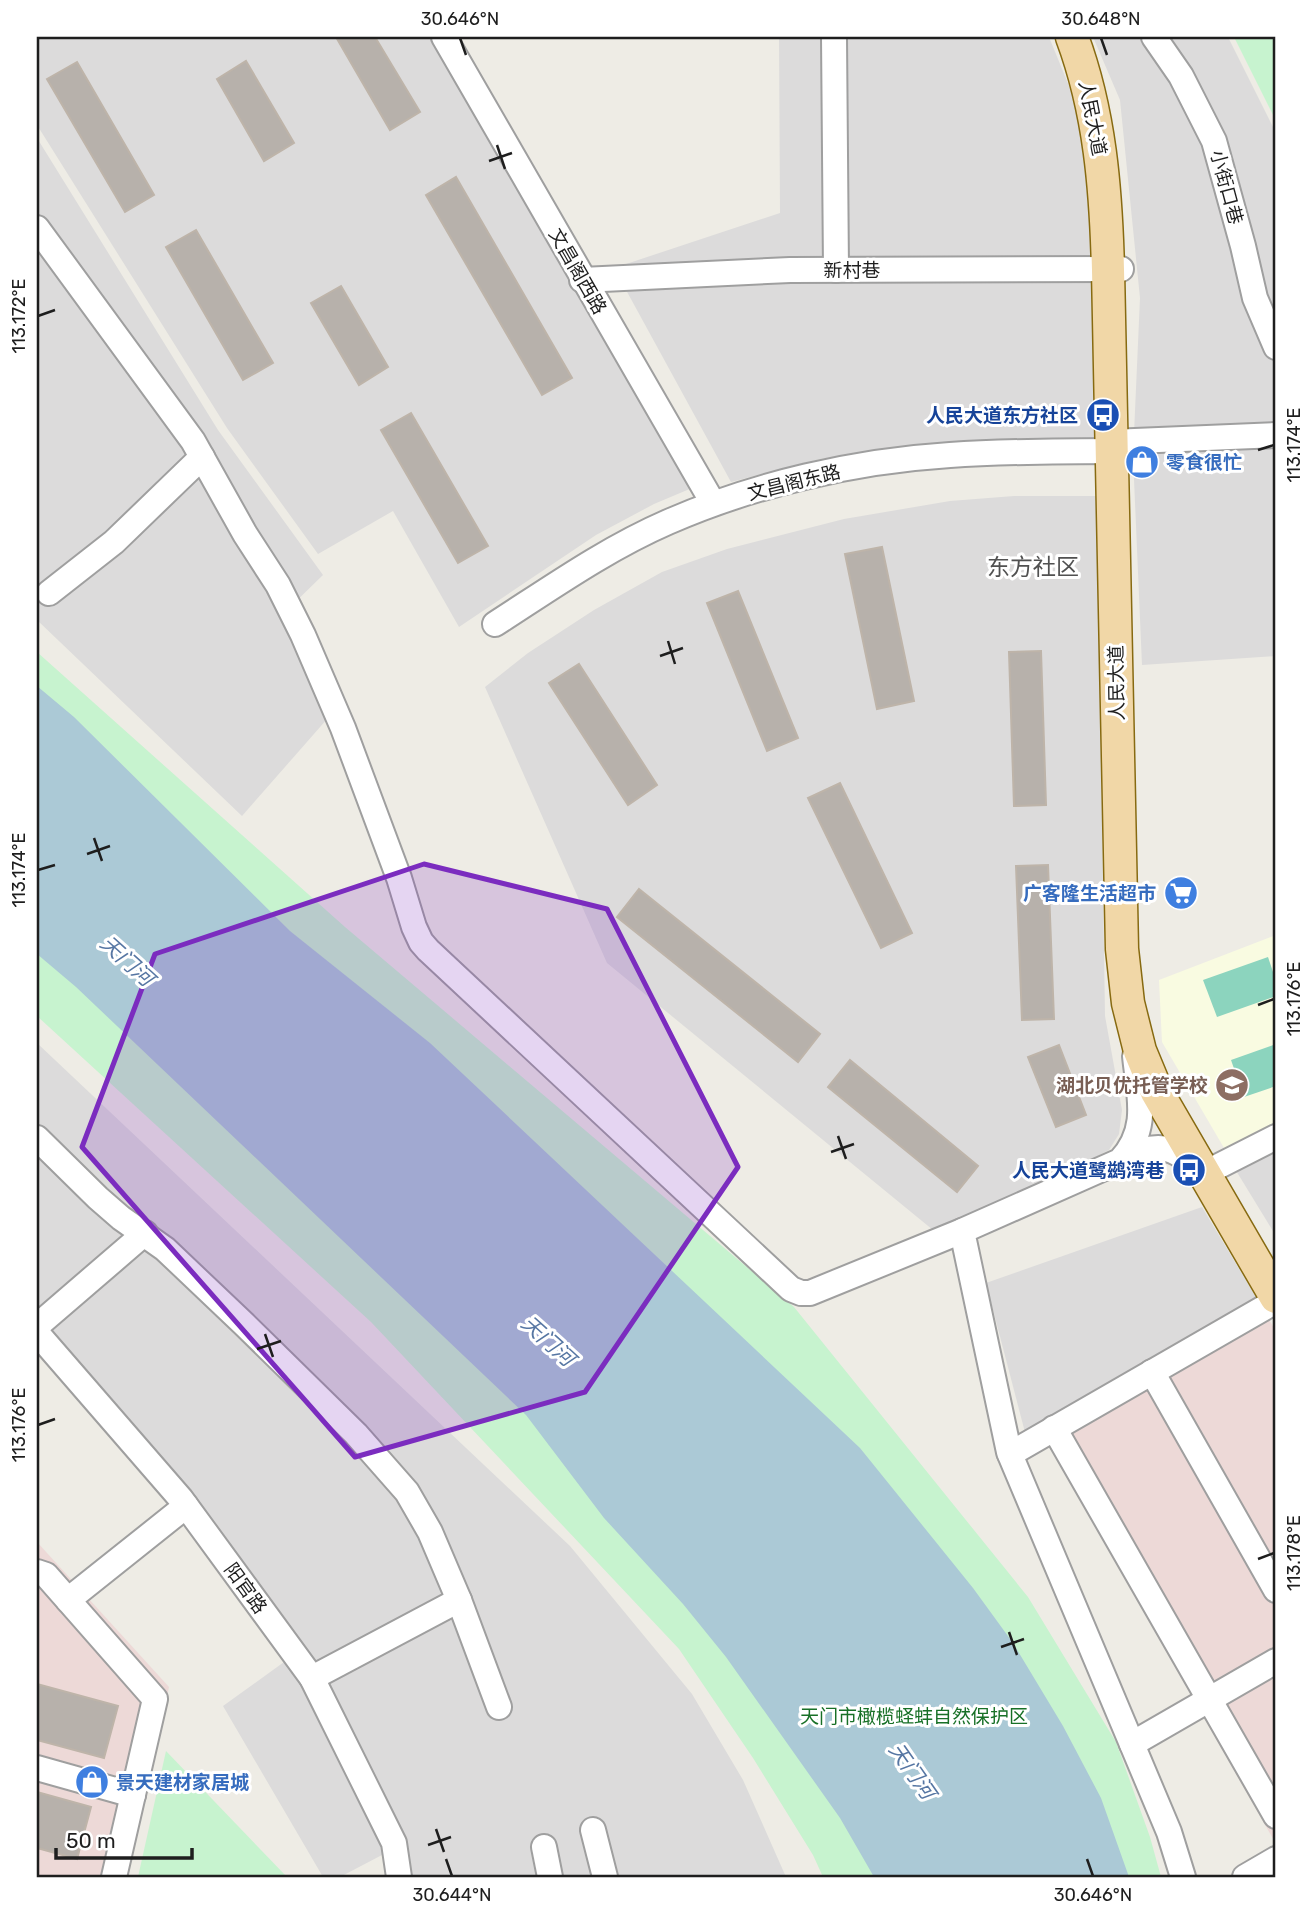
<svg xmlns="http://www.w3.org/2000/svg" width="1313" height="1914" font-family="Rubik,'Noto Sans SC',sans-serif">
<rect width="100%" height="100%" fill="#eeece5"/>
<g fill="#dcdbdb">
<path d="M37 37H438L692 488 654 504 596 535 459 627 393 511 318 554 227 428 37 125Z"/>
<path d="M779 37H1049L1078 108 1097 291 1099 442 939 445 878 450 820 459 731 482 614 268 780 213Z"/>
<path d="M1093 37H1228L1276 133V656L1142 665 1133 456 1140 298 1120 100Z"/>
<path d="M37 138 218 430 323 575 284 613 335 710 242 816 37 620Z"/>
<path d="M1014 496H1097L1105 1016 1122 1110 1119 1134 1109 1150 1088 1161 933 1230 607 963 485 687 528 653 594 610 662 572 727 549 844 519 950 501Z"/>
<path d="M37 1043 570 1546 692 1694 743 1780 786 1877H409L403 1844 340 1877H323L223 1706 302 1649 173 1470 51 1330 37 1341Z"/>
<path d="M1276 1149V1236L1235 1169Z"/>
<path d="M1202 1207 1262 1307 1027 1440 986 1283Z"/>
</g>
<g fill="#edd9d7">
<path d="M1265 1312 1276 1332V1844L1044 1437Z"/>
<path d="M37 1542 169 1687 126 1877H37Z"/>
</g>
<path fill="#f9fbe1" d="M1276 935V1128L1227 1153 1162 1042 1159 980Z"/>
<g fill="#c7f3cf">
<path d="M1234 37H1276V121Z"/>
<path d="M37 652 345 927 794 1307 1028 1597 1116 1742 1150 1837 1161 1877H823L813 1855 753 1758 679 1649 371 1322 37 1016Z"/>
<path d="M166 1751 287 1877H138Z"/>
</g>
<g fill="#8cd4be">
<path d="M1268 957 1276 981V996L1217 1017 1203 980Z"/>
<path d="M1276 1044V1086L1244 1097 1231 1060Z"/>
</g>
<path fill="#abc9d6" d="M37 686 74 717 290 931 430 1043 860 1448 973 1588 1013 1643 1063 1726 1101 1798 1129 1877H874L840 1818 726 1657 683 1604 604 1518 526 1415 76 987 37 954Z"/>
<g fill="#b7b1ab" stroke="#beb4a9" stroke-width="2">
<path d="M336 37H375L420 112 390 130Z"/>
<path d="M246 61 294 143 264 161 217 79Z"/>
<path d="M77 62 154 195 125 212 47 79Z"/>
<path d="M456 177 572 378 542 395 426 195Z"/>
<path d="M196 230 273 363 243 380 166 247Z"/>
<path d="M341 286 388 367 359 385 311 303Z"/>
<path d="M411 413 488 546 458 563 381 430Z"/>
<path d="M882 547 914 701 877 709 845 554Z"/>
<path d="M738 591 798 738 767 751 707 603Z"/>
<path d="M1041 651 1046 805 1014 806 1009 652Z"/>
<path d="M579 664 657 785 628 805 549 683Z"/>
<path d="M840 783 912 933 881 948 808 798Z"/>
<path d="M1048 865 1054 1019 1022 1020 1016 866Z"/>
<path d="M639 889 820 1034 798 1062 617 917Z"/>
<path d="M1059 1045 1086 1115 1056 1127 1028 1057Z"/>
<path d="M850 1060 978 1166 957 1192 828 1087Z"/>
<path d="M37 1684 118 1706 104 1758 37 1740Z"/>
<path d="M37 1792 91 1807 77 1859 37 1848Z"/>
</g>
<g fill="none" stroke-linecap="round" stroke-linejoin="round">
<g stroke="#9f9f9f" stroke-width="28">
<g id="minor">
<path d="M444 37 713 503"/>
<path d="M834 37 836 270"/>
<path d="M1154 37 1181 76 1214 141 1243 246 1255 298 1276 347"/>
<path d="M37 228 193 441 245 534 278 585 303 635 343 728 399 878 414 927 421 942 428 950 791 1289 801 1293H810L962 1231"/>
<path d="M582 280 790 270 1121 269"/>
<path d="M1111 442 1276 435"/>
<path d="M49 593 114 542 202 457"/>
<path d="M495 624C551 588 606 549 668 522 755 484 855 461 950 455 1008 451 1066 451 1125 451"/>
<path d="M1135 1056C1139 1096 1150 1129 1120 1161L962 1231 1009 1452 1169 1832 1183 1877"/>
<path d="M37 1138 98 1198 121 1218 165 1249 244 1324 356 1434 407 1492 430 1532 459 1600 499 1707"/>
<path d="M1123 1159C1156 1141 1173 1145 1199 1170"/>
<path d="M1213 1169 1276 1137"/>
<path d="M37 1326 145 1233"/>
<path d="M37 1333 181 1499 312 1678 394 1843 399 1877"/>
<path d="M1152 1372 1276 1590"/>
<path d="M1054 1428 1276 1816"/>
<path d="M1010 1454 1276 1301"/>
<path d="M37 1572 46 1575 155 1699 114 1877"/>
<path d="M68 1600 186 1506"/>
<path d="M312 1678 459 1600"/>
<path d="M1132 1744 1276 1661"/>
<path d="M37 1768 133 1795"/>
<path d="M593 1830 605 1877"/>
<path d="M544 1847 550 1877"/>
<path d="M1245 1877 1276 1859"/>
</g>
</g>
<g stroke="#876a11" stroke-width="35">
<path id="major" d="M1072 37C1100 112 1106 190 1108 270L1122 949 1128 1003 1140 1051 1157 1092 1276 1297"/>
</g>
<use href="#minor" stroke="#fff" stroke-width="24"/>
<use href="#major" stroke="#f1d7a7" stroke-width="32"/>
</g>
<path fill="#7b2cbf" fill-opacity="0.2" stroke="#7b2cbf" stroke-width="5" stroke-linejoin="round" d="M424 864 607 909 738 1167 585 1392 355 1457 82 1147 155 954Z"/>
<path fill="none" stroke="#1e1e1e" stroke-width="2.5" d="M460 38 466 55M1101 38 1107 55M497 145 505 169M489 161 512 153M38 316 55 310M1258 450 1274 445M668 641 675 664M660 656 683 648M94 838 102 861M87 854 110 846M38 870 55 865M1258 1005 1274 999M838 1136 846 1159M831 1152 854 1144M265 1334 273 1357M257 1349 281 1341M38 1425 55 1419M1258 1559 1274 1553M1009 1632 1017 1655M1001 1647 1024 1639M436 1829 444 1852M428 1845 451 1837M446 1859 452 1876M1087 1859 1093 1876"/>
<defs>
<g id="bus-disc" transform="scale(1.75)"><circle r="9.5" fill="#1a4fb4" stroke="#fff"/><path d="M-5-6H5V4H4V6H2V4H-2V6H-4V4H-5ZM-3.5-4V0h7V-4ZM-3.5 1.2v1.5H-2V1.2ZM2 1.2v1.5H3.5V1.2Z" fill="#fff"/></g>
<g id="shop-disc" transform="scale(1.75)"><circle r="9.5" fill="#3f7fe0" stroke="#fff"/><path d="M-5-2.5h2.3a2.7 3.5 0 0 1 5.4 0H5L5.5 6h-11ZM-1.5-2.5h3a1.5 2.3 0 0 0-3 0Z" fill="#fff"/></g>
<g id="supermarket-disc" transform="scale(1.75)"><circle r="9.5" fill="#3f7fe0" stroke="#fff"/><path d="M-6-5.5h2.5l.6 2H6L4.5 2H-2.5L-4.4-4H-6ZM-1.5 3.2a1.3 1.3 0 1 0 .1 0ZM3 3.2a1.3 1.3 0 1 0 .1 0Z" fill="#fff"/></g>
<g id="school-disc" transform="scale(1.75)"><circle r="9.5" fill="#8d6e63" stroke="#fff"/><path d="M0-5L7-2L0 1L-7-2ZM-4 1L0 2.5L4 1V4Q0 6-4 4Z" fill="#fff"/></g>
</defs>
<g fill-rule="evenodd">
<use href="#bus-disc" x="1103" y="415"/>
<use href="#shop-disc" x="1142" y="462"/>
<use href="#supermarket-disc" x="1181" y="893"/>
<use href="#school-disc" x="1232" y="1085"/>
<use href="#bus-disc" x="1189" y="1170"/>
<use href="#shop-disc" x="92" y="1782"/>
</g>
<g text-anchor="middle" stroke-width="6" stroke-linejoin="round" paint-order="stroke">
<g font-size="19" fill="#1e1e1e" stroke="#fff">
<text transform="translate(1093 118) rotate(79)" y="7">人民大道</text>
<text transform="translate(1227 187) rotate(75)" y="7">小街口巷</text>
<text x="852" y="277">新村巷</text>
<text transform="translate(578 271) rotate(60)" y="7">文昌阁西路</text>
<text transform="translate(794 482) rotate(-14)" y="7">文昌阁东路</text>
<text transform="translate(1116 683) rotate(-91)" y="7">人民大道</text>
<text transform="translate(246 1588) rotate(54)" y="7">阳官路</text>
</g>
<g font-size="19" font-weight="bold" fill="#164399" stroke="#fff" text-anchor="end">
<text x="1078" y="422">人民大道东方社区</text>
<text x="1164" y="1177">人民大道鹭鹚湾巷</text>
</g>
<g font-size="19" font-weight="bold" fill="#366cbe" stroke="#fff" text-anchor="start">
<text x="1166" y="469">零食很忙</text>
<text x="1156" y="900" text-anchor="end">广客隆生活超市</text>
<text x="116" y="1789">景天建材家居城</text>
</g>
<g font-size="19" font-weight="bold" fill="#785e54" stroke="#fff" text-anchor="end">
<text x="1208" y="1092">湖北贝优托管学校</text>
</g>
<g font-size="19" fill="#187027" stroke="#fff">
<text x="914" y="1723">天门市橄榄蛏蚌自然保护区</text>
</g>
<g font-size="21" font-style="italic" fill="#5676a3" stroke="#fff">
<text transform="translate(127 961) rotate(42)" y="7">天门河</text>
<text transform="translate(548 1341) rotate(42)" y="7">天门河</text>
<text transform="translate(912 1771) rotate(55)" y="7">天门河</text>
</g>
<g font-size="23" fill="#515151" stroke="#fff">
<text x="1033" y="575">东方社区</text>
</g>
</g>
<rect width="1313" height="1914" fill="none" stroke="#ffffff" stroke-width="77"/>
<path d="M56 1848v10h136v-10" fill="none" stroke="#1e1e1e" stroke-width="3.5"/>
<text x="66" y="1848" font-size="21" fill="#1e1e1e" stroke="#ffffff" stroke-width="5" paint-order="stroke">50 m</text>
<rect x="38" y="38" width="1236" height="1838" fill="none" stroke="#1e1e1e" stroke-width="2.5"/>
<g font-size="18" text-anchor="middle" fill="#1e1e1e">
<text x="460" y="25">30.646°N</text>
<text x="1101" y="25">30.648°N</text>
<text transform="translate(19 316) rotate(-90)" y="6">113.172°E</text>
<text transform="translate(1294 445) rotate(-90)" y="6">113.174°E</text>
<text transform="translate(19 870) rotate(-90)" y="6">113.174°E</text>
<text transform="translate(1294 999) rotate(-90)" y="6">113.176°E</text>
<text transform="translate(19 1425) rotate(-90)" y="6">113.176°E</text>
<text transform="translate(1294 1553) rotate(-90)" y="6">113.178°E</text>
<text x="452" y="1901">30.644°N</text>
<text x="1093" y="1901">30.646°N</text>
</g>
</svg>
